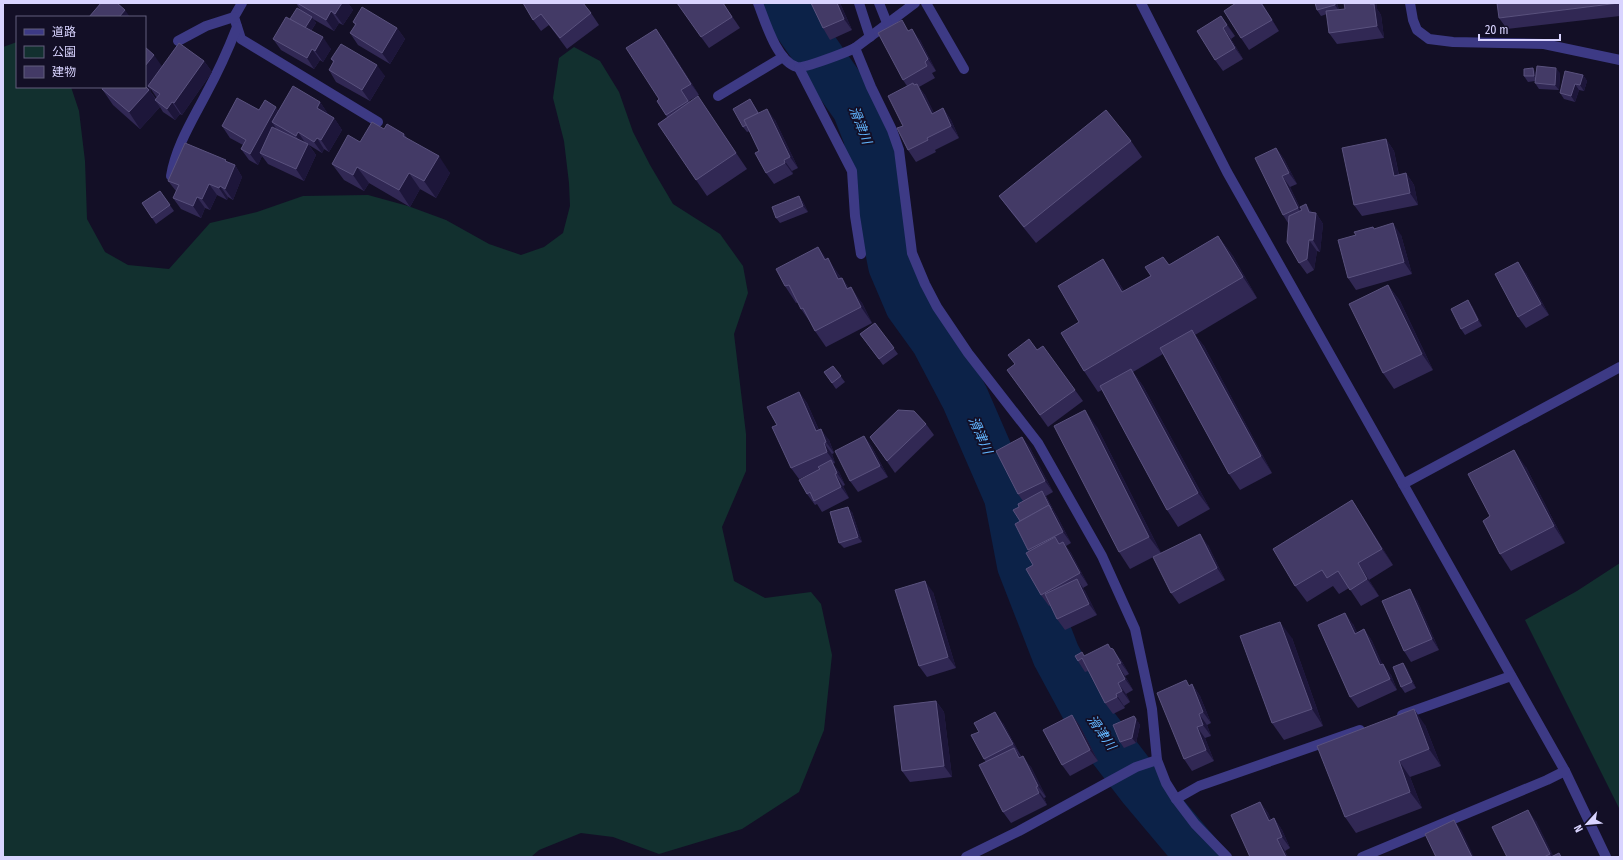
<svg xmlns="http://www.w3.org/2000/svg" width="1623" height="860" font-family="'Fira Sans Condensed','Noto Sans JP',sans-serif">
<rect width="100%" height="100%" fill="#130f26"/>
<g fill="#12302f">
<path d="M17 42V87H71L79 111 85 161 87 219 105 252 128 265 169 269 210 223 257 212 303 196 368 195 408 206 446 220 489 244 521 255 544 247 563 233 570 206 569 183 564 141 553 98 559 58 574 47 600 61 619 92 633 132 650 165 673 204 720 234 743 266 748 293 734 334 746 434V471L722 527 734 581 765 598 811 592 821 604 832 655 824 730 799 792 742 829 659 854 613 837 581 833 539 850 531 857H3V47Z"/>
<path d="M1620 563V810L1525 620 1577 591Z"/>
</g>
<g fill="none" stroke-linecap="round" stroke-linejoin="round">
<path stroke="#0c2248" stroke-width="48" d="M782 3 856 108 867 136 892 265 909 305 935 341 965 398 1008 497 1021 565 1056 655 1095 727 1142 788 1200 857"/>
<g stroke="#3d3a85" stroke-width="10">
<path d="M242 3 234 17 241 39 378 122"/>
<path d="M758 3C765 21 777 62 797 67 803 69 847 52 855 48L915 3"/>
<path d="M859 3 870 37"/>
<path d="M879 3 887 23"/>
<path d="M926 3 964 69"/>
<path d="M1141 3 1227 172 1565 771 1606 857"/>
<path d="M1410 3 1413 20 1417 30 1429 39 1453 42 1544 44 1620 60"/>
<path d="M178 41 206 26 234 17"/>
<path d="M855 48 871 87 892 130 899 150 912 253 925 284 937 307 968 353 1038 443 1102 556 1135 629 1152 709 1157 760 1166 783 1176 799 1195 824 1227 857"/>
<path d="M799 68 852 171 855 216 861 254"/>
<path d="M718 96 783 57"/>
<path d="M171 176C176 146 192 121 206 94 218 72 228 50 237 27"/>
<path d="M1403 484 1620 367"/>
<path d="M1402 715 1511 676"/>
<path d="M1176 799 1199 786 1360 730"/>
<path d="M966 857 1019 831 1136 767 1157 760"/>
<path d="M1362 857 1547 780 1565 771"/>
</g>
</g>
<g fill="#312854" fill-rule="evenodd">
<path d="M296 3H348L353 10 343 25 339 23 334 31 313 19 316 23 311 31 331 49 323 62 320 60 314 69 281 50 273 39 290 19 301 11Z"/>
<path d="M523 3 591 13 599 25 567 49 549 25 541 31 533 20Z"/>
<path d="M723 3 740 28 709 48 701 37Z"/>
<path d="M811 3H840L852 30 830 40 823 28Z"/>
<path d="M1236 3H1262L1279 31 1249 50 1241 38Z"/>
<path d="M1337 3 1339 10 1377 9 1381 15 1384 38 1337 44 1329 33 1327 14 1321 16 1317 10Z"/>
<path d="M1620 3V16L1507 29 1499 18Z"/>
<path d="M1221 16 1235 36 1231 39 1243 59 1223 71 1215 60Z"/>
<path d="M353 22 397 28 405 39 390 64 358 45 350 33 355 25Z"/>
<path d="M909 30 920 40 936 71 932 73 935 78 919 87 925 95 934 113 943 108 951 120 959 138 935 150 936 152 916 162 908 150 903 126 907 86 903 80Z"/>
<path d="M664 40 699 95 689 101 690 102 709 113 747 169 707 196 696 180 667 117 657 101 659 99Z"/>
<path d="M331 59 385 76 370 101 336 82 329 70 333 62Z"/>
<path d="M204 61 212 72 182 115 180 114 175 120 163 112 160 107 140 129 113 105 102 89 162 66ZM151 89 157 98 156 99 150 91Z"/>
<path d="M1536 72 1560 73 1559 90 1539 89 1535 83V81L1528 82 1524 76Z"/>
<path d="M1583 75 1587 81 1584 91 1579 90 1575 102 1564 99 1560 93Z"/>
<path d="M750 99 759 113 775 120 798 168 792 171 793 174 774 184 766 173 759 151 750 131 747 132 743 127Z"/>
<path d="M320 102 328 114 334 118 342 130 329 152 324 149 322 153 309 145 316 155 304 181 268 164 262 156 258 165 249 160 241 149 243 145 230 138 222 126 259 110 278 111Z"/>
<path d="M384 129 404 134 407 138 450 173 436 198 420 189 410 207 369 183 364 191 344 180 332 164 360 142Z"/>
<path d="M1386 139 1394 151 1399 175 1406 173 1414 185 1418 205 1362 216 1354 205Z"/>
<path d="M1131 141 1142 157 1036 243 1011 212 999 196Z"/>
<path d="M1276 148 1284 159 1297 184 1290 187 1301 210 1316 213 1323 224 1320 252 1317 251 1314 270 1307 274 1299 263 1288 223 1283 215Z"/>
<path d="M227 162 235 165 242 177 233 200 228 197 227 200 217 195 210 210 205 208 201 218 181 209 173 198 176 191 168 181Z"/>
<path d="M160 191 174 211 156 224 142 203Z"/>
<path d="M799 196 803 202 808 212 780 223 776 218Z"/>
<path d="M1373 227 1374 229 1401 235 1412 274 1356 290 1348 278 1356 235Z"/>
<path d="M1218 236 1233 256 1257 298 1195 335 1204 346 1272 473 1240 490 1229 474 1163 354 1133 372 1143 386 1210 509 1178 527 1167 510 1102 390 1098 392 1084 371 1079 322 1117 280 1124 291Z"/>
<path d="M827 259 839 275 841 278H842L849 288 862 303 872 323 826 347 815 331 810 322 801 309 798 302 796 303 785 286Z"/>
<path d="M1526 273 1549 315 1526 328 1518 317Z"/>
<path d="M1388 285 1400 301 1433 370 1394 389 1383 373Z"/>
<path d="M1472 306 1482 326 1465 335 1461 329Z"/>
<path d="M875 323 898 354 883 365 860 334Z"/>
<path d="M1037 350 1075 390 1083 401 1048 427 1007 370 1015 364Z"/>
<path d="M833 366 845 382 836 389 824 372Z"/>
<path d="M799 392 807 403 819 430 829 440 834 453 832 454 835 463 833 464 839 472 845 485 843 486 849 498 822 512 817 504 815 505 807 494 811 474 799 479 791 468 777 425Z"/>
<path d="M926 424 934 435 895 473 870 437Z"/>
<path d="M1097 427 1161 553 1130 569 1119 552Z"/>
<path d="M864 436 872 447 888 477 858 492 850 481Z"/>
<path d="M1022 437 1030 448 1053 492 1046 496 1054 511 1057 516 1071 543 1066 546 1071 553 1088 585 1083 588 1085 591 1097 615 1065 630 1057 619 1051 605 1049 606 1041 595 1029 551 1028 550 1020 521 1019 507 1023 501 1018 494Z"/>
<path d="M1526 467 1565 543 1511 571 1500 554 1490 516Z"/>
<path d="M1352 500 1363 517 1393 565 1369 580 1379 596 1361 606 1349 588 1339 594 1333 586 1307 602 1295 586Z"/>
<path d="M852 512 862 542 844 548 839 543Z"/>
<path d="M1208 545 1225 580 1179 604 1171 593Z"/>
<path d="M933 592 956 668 927 677 919 666Z"/>
<path d="M1417 600 1439 650 1411 662 1404 651Z"/>
<path d="M1353 624 1357 633 1364 629 1372 641 1382 664 1391 675 1397 690 1358 708 1350 697Z"/>
<path d="M1292 638 1323 726 1284 740 1272 723Z"/>
<path d="M1111 649 1121 660 1129 674 1125 676 1133 690 1126 694 1130 702 1124 706 1125 708 1113 714 1105 703 1088 671 1085 672 1078 661 1084 656Z"/>
<path d="M1403 663 1407 669 1416 688 1405 693 1401 687Z"/>
<path d="M1192 684 1200 696 1211 723 1207 725 1211 736 1205 738 1214 761 1192 771 1184 759 1190 685Z"/>
<path d="M936 701 944 712 952 777 910 782 902 771Z"/>
<path d="M1072 715 1080 726 1098 761 1070 776 1062 765Z"/>
<path d="M1138 722 1140 725 1136 743 1124 748 1120 742Z"/>
<path d="M1003 723 1021 756H1020L1031 767 1046 797 1044 798 1047 805 1011 823 1003 812 986 762 984 759Z"/>
<path d="M1425 725 1441 766 1410 777 1422 808 1356 833 1345 817Z"/>
<path d="M1260 802 1268 813 1271 820 1274 818 1282 830 1290 848 1285 851 1288 857H1250Z"/>
<path d="M1536 821 1553 856 1559 853 1562 857H1507Z"/>
</g>
<g fill="#1d163a">
<path d="M342 3H348L353 10 343 25 335 14Z"/>
<path d="M837 3H840L852 30 844 19Z"/>
<path d="M1261 3H1262L1279 31 1272 20Z"/>
<path d="M1335 3H1337L1339 11 1335 5Z"/>
<path d="M1370 3H1377V9L1381 15 1384 38 1377 26Z"/>
<path d="M125 10 130 17H119Z"/>
<path d="M331 11 339 23 334 31 326 20Z"/>
<path d="M1221 16 1229 27 1235 36 1227 25Z"/>
<path d="M312 17 316 23 308 35 304 29Z"/>
<path d="M397 28 405 39 390 64 382 53Z"/>
<path d="M1223 28 1231 39 1243 59 1235 48Z"/>
<path d="M656 29 664 40 699 95 691 84Z"/>
<path d="M912 29 920 40 936 71 928 59Z"/>
<path d="M323 37 331 49 323 62 315 51Z"/>
<path d="M312 49 320 60 314 69 307 58Z"/>
<path d="M154 55 166 72 148 86 151 89 150 91 158 103 155 100 160 107 140 129 129 112 145 87V66Z"/>
<path d="M204 61 212 72 182 115 174 103Z"/>
<path d="M377 65 385 76 370 101 362 90Z"/>
<path d="M1533 68 1537 74 1538 81 1534 76Z"/>
<path d="M1556 68 1560 73 1559 90 1555 85Z"/>
<path d="M1583 75 1587 81 1584 91 1580 85Z"/>
<path d="M917 84 925 95 940 125 932 114Z"/>
<path d="M1575 84 1579 90 1575 102 1571 96Z"/>
<path d="M750 99 754 105 764 123 760 117Z"/>
<path d="M172 102 180 114 175 120 167 109Z"/>
<path d="M320 102 328 114 325 119 317 108Z"/>
<path d="M276 107 283 118 272 122 277 130 260 153 262 156 258 165 250 154Z"/>
<path d="M943 108 951 120 959 138 951 126Z"/>
<path d="M767 109 775 120 798 168 790 157Z"/>
<path d="M334 118 342 130 329 152 321 140Z"/>
<path d="M298 132 306 144 304 148 296 136Z"/>
<path d="M317 138 324 149 322 153 314 142Z"/>
<path d="M1386 139 1394 151 1401 187 1394 176Z"/>
<path d="M308 144 316 155 304 181 296 169Z"/>
<path d="M1276 148 1284 159 1297 184 1289 173Z"/>
<path d="M439 156 450 173 436 198 424 181Z"/>
<path d="M226 160 233 170 235 165 242 177 233 200 225 189V161Z"/>
<path d="M784 160 792 171 793 174 785 163Z"/>
<path d="M357 167 369 183 364 191 353 175Z"/>
<path d="M409 173 420 189 410 207 399 190Z"/>
<path d="M1406 173 1414 185 1418 205 1410 193Z"/>
<path d="M1282 176 1290 187 1305 219 1298 208Z"/>
<path d="M209 184 217 195 210 210 202 199Z"/>
<path d="M220 186 228 197 227 200 219 188Z"/>
<path d="M799 196 803 202 808 212 803 206Z"/>
<path d="M197 197 205 208 201 218 193 206Z"/>
<path d="M1306 204 1314 215 1316 213 1323 224 1320 252 1313 240 1309 212Z"/>
<path d="M1393 223 1401 235 1412 274 1404 262Z"/>
<path d="M1218 236 1233 256 1257 298 1243 277Z"/>
<path d="M1309 240 1317 251 1314 270 1307 259Z"/>
<path d="M818 247 830 263 825 260Z"/>
<path d="M828 258 839 275 850 296 838 279Z"/>
<path d="M1103 259 1117 280 1137 313 1122 292Z"/>
<path d="M1518 262 1526 273 1549 315 1541 304Z"/>
<path d="M842 278 853 294 847 289Z"/>
<path d="M1388 285 1400 301 1433 370 1422 354Z"/>
<path d="M851 287 862 303 872 323 861 307Z"/>
<path d="M1468 300 1472 306 1482 326 1478 320Z"/>
<path d="M1192 330 1204 346 1272 473 1261 456Z"/>
<path d="M1131 369 1143 386 1210 509 1198 493Z"/>
<path d="M799 392 807 403 824 442 816 431Z"/>
<path d="M1085 410 1097 427 1161 553 1149 537Z"/>
<path d="M821 429 829 440 834 453 826 442Z"/>
<path d="M864 436 872 447 888 477 880 466Z"/>
<path d="M1022 437 1030 448 1053 492 1045 481Z"/>
<path d="M824 443 832 454 835 463 827 452Z"/>
<path d="M1514 450 1526 467 1565 543 1554 526Z"/>
<path d="M831 460 839 472 845 485 837 473Z"/>
<path d="M835 474 843 486 849 498 841 487Z"/>
<path d="M1042 491 1046 497 1054 511 1057 516 1071 543 1063 532Z"/>
<path d="M1352 500 1363 517 1393 565 1382 549Z"/>
<path d="M848 507 852 512 862 542 858 537Z"/>
<path d="M1200 534 1208 545 1225 580 1217 568Z"/>
<path d="M1063 542 1071 553 1088 585 1080 573Z"/>
<path d="M1358 563 1369 580 1379 596 1367 579Z"/>
<path d="M1077 579 1085 591 1097 615 1089 604Z"/>
<path d="M925 581 933 592 956 668 948 657Z"/>
<path d="M1410 589 1417 600 1439 650 1432 639Z"/>
<path d="M1345 613 1353 624 1363 645 1355 634Z"/>
<path d="M1280 622 1292 638 1323 726 1312 709Z"/>
<path d="M1364 629 1372 641 1388 676 1380 665Z"/>
<path d="M1113 649 1121 660 1129 674 1121 663Z"/>
<path d="M1403 663 1407 669 1416 688 1412 682Z"/>
<path d="M1117 664 1125 676 1133 690 1125 679Z"/>
<path d="M1383 664 1391 675 1397 690 1390 679Z"/>
<path d="M1118 683 1126 694 1130 702 1122 691Z"/>
<path d="M1192 684 1200 696 1211 723 1203 712Z"/>
<path d="M1116 694 1124 706 1125 708 1117 697Z"/>
<path d="M936 701 944 712 952 777 944 766Z"/>
<path d="M1414 709 1425 725 1441 766 1429 749Z"/>
<path d="M995 712 1003 723 1021 756 1013 744Z"/>
<path d="M1199 714 1207 725 1211 736 1203 725Z"/>
<path d="M1072 715 1080 726 1098 761 1090 750Z"/>
<path d="M1134 716 1140 725 1136 743 1132 738Z"/>
<path d="M1197 727 1205 738 1214 761 1206 750Z"/>
<path d="M1014 748 1022 759 1019 758Z"/>
<path d="M1023 756 1031 767 1046 797 1038 786Z"/>
<path d="M1399 761 1410 777 1422 808 1410 792Z"/>
<path d="M1036 787 1044 798 1047 805 1039 793Z"/>
<path d="M1260 802 1268 813 1277 832 1269 821Z"/>
<path d="M1528 810 1536 821 1554 857H1552L1550 854Z"/>
<path d="M1274 818 1282 830 1290 848 1282 837Z"/>
<path d="M1454 820 1462 831 1474 857H1472Z"/>
<path d="M1277 839 1285 851 1288 857H1286Z"/>
</g>
<g fill="#433a66" stroke="#5a527e">
<path d="M101 3H117L125 10 119 17H89Z"/>
<path d="M297 3H342L335 14 331 11 326 20Z"/>
<path d="M523 3H583L591 13 560 38 541 14 533 20Z"/>
<path d="M677 3H723L732 17 701 37Z"/>
<path d="M811 3H837L844 19 823 28Z"/>
<path d="M1236 3H1261L1272 20 1241 38 1224 11Z"/>
<path d="M1315 3H1335V5L1317 10Z"/>
<path d="M1344 3H1370V4H1374L1377 26 1329 33 1326 11 1345 9Z"/>
<path d="M1497 3H1619L1499 18Z"/>
<path d="M362 7 397 28 382 53 350 33 356 24 353 22Z"/>
<path d="M297 8 312 17 305 28 290 19Z"/>
<path d="M1221 16 1227 25 1223 28 1235 48 1215 60 1197 31Z"/>
<path d="M286 17 323 37 315 51 312 49 307 58 273 39Z"/>
<path d="M902 20 908 31 912 29 928 59 925 62 927 66 903 80 878 33Z"/>
<path d="M656 29 691 84 681 90 688 101 666 115 657 101 659 99 626 48Z"/>
<path d="M179 43 204 61 174 103 172 102 167 109 155 100 160 94 148 86Z"/>
<path d="M341 44 377 65 362 90 329 70 334 61 331 59Z"/>
<path d="M145 47 154 55 145 66Z"/>
<path d="M1537 66 1556 68 1555 85 1535 83Z"/>
<path d="M1533 68 1534 76H1524V69Z"/>
<path d="M1565 71 1583 75 1580 85 1575 84 1571 96 1560 93Z"/>
<path d="M913 83 914 85 917 84 932 114 943 108 951 126 927 138 928 140 908 150 897 128 903 126 888 96Z"/>
<path d="M145 86 149 90 129 112 102 89 103 87H145Z"/>
<path d="M293 86 320 102 317 108 334 118 321 140 317 138 314 142 298 132 296 136 272 122Z"/>
<path d="M698 96 736 153 696 180 658 124Z"/>
<path d="M237 98 259 110 265 100 276 107 250 154 241 149 246 140 222 126Z"/>
<path d="M750 99 758 113 744 120 747 124 743 127 733 109Z"/>
<path d="M767 109 790 157 784 160 785 163 766 173 755 153 759 151 744 120Z"/>
<path d="M1106 110 1131 141 1024 227 999 196Z"/>
<path d="M372 122 384 129 387 124 404 134 403 136 439 156 424 181 409 173 399 190 357 167 353 175 332 164 348 135 360 142Z"/>
<path d="M272 127 308 144 296 169 260 153Z"/>
<path d="M1386 139 1394 176 1406 173 1410 193 1354 205 1342 148Z"/>
<path d="M185 143 226 160 225 161 235 165 225 189 220 186 219 188 209 184 202 199 197 197 193 206 173 198 179 185 168 181Z"/>
<path d="M1276 148 1289 173 1282 176 1298 208 1283 215 1255 158Z"/>
<path d="M160 191 170 205 152 218 142 203Z"/>
<path d="M799 196 803 206 776 218 772 207Z"/>
<path d="M1306 204 1309 212 1316 213 1313 240H1309L1307 259 1299 263 1287 242 1289 216 1302 210 1300 207Z"/>
<path d="M1393 223 1404 262 1348 278 1338 240 1356 235 1354 232 1373 227 1374 229Z"/>
<path d="M1218 236 1243 277 1084 371 1061 333 1079 322 1058 286 1103 259 1122 292 1151 276 1145 267 1163 257 1169 265Z"/>
<path d="M818 247 825 260 828 258 838 279 842 278 847 289 851 287 861 307 815 331 803 308 801 309 789 285 785 286 776 269Z"/>
<path d="M1518 262 1541 304 1518 317 1495 274Z"/>
<path d="M1388 285 1422 354 1383 373 1349 304Z"/>
<path d="M1468 300 1478 320 1461 329 1451 309Z"/>
<path d="M875 323 894 348 879 359 860 334Z"/>
<path d="M1192 330 1261 456 1229 474 1160 348Z"/>
<path d="M1029 339 1037 350 1043 346 1075 390 1040 415 1007 370 1015 364 1008 355Z"/>
<path d="M833 366 841 376 832 383 824 372Z"/>
<path d="M1131 369 1198 493 1167 510 1100 386Z"/>
<path d="M799 392 816 431 821 429 826 442 824 443 827 452 791 468 772 427 777 425 767 407Z"/>
<path d="M898 410 914 411 926 424 887 461 870 437Z"/>
<path d="M1085 410 1149 537 1119 552 1054 426Z"/>
<path d="M864 436 880 466 850 481 835 451Z"/>
<path d="M1022 437 1045 481 1018 494 996 451Z"/>
<path d="M1514 450 1554 526 1500 554 1483 521 1490 516 1468 474Z"/>
<path d="M831 460 837 473 835 474 841 487 814 501 810 492 807 494 799 480 820 469 818 467Z"/>
<path d="M1042 491 1051 509 1049 505 1020 521 1013 510 1019 507 1018 504Z"/>
<path d="M1352 500 1382 549 1358 563 1367 579 1350 590 1338 571 1327 578 1322 570 1295 586 1273 549Z"/>
<path d="M1049 505 1063 532 1028 550 1015 524Z"/>
<path d="M848 507 858 537 839 543 830 512Z"/>
<path d="M1200 534 1217 568 1171 593 1153 557Z"/>
<path d="M1055 537 1059 544 1063 542 1080 573 1041 595 1026 569 1033 565 1026 553Z"/>
<path d="M1077 579 1089 604 1057 619 1045 594Z"/>
<path d="M925 581 948 657 919 666 895 590Z"/>
<path d="M1410 589 1432 639 1404 651 1382 601Z"/>
<path d="M1345 613 1355 634 1364 629 1380 665 1383 664 1390 679 1350 697 1318 625Z"/>
<path d="M1280 622 1312 709 1272 723 1240 636Z"/>
<path d="M1108 644 1110 648 1113 649 1121 663 1117 664 1125 679 1118 683 1122 691 1116 694 1117 697 1105 703 1082 658 1078 661 1075 656 1082 652 1084 656Z"/>
<path d="M1403 663 1412 682 1401 687 1393 667Z"/>
<path d="M1186 680 1189 686 1192 684 1203 712 1199 714 1203 725 1197 727 1206 750 1184 759 1157 693Z"/>
<path d="M936 701 944 766 902 771 894 706Z"/>
<path d="M1414 709 1429 749 1399 761 1410 792 1345 817 1317 746Z"/>
<path d="M995 712 1013 744 984 759 971 735 979 732 974 723Z"/>
<path d="M1072 715 1090 750 1062 765 1043 730Z"/>
<path d="M1134 716 1136 719 1132 738 1120 742 1113 725Z"/>
<path d="M1014 748 1019 758 1023 756 1038 786 1036 787 1039 793 1003 812 979 765Z"/>
<path d="M1260 802 1269 821 1274 818 1282 837 1277 839 1286 857H1250L1231 815Z"/>
<path d="M1528 810 1550 854 1544 857H1507L1492 827Z"/>
<path d="M1454 820 1472 857H1436L1425 834Z"/>
<path d="M1559 853 1561 857H1551Z"/>
</g>
<g text-anchor="middle" stroke-width="3.5" stroke-linejoin="round" paint-order="stroke">
<g font-size="13" font-style="italic" fill="#62b6ff" stroke="#130f26">
<text transform="translate(861 125) rotate(69)" y="5">滑津川</text>
<text transform="translate(981 435) rotate(66)" y="5">滑津川</text>
<text transform="translate(1102 732) rotate(55)" y="5">滑津川</text>
</g>
</g>
<rect width="1623" height="860" fill="none" stroke="#d9d4ff" stroke-width="8"/>
<rect x="16" y="16" width="130" height="72" fill="#130f26" stroke="#625e7d"/>
<rect x="24" y="29" width="20" height="6" fill="#3d3a85" stroke="#625e7d"/>
<text x="52" y="36" font-size="12" fill="#d9d4ff">道路</text>
<rect x="24" y="46" width="20" height="12" fill="#12302f" stroke="#625e7d"/>
<text x="52" y="56" font-size="12" fill="#d9d4ff">公園</text>
<rect x="24" y="66" width="20" height="12" fill="#433a66" stroke="#625e7d"/>
<text x="52" y="76" font-size="12" fill="#d9d4ff">建物</text>
<g transform="translate(1587 824) rotate(243)" stroke="#130f26" stroke-width="3" paint-order="stroke">
<path d="M0-3L7 15L0 10L-7 15Z" fill="#d9d4ff"/>
<text y="-6" font-size="11" font-weight="bold" text-anchor="middle" fill="#d9d4ff">N</text>
</g>
<path d="M1479 34v6h81v-6" fill="none" stroke="#d9d4ff" stroke-width="2"/>
<text x="1485" y="34" font-size="12" fill="#d9d4ff" stroke="#130f26" stroke-width="3" paint-order="stroke">20 m</text>
</svg>
